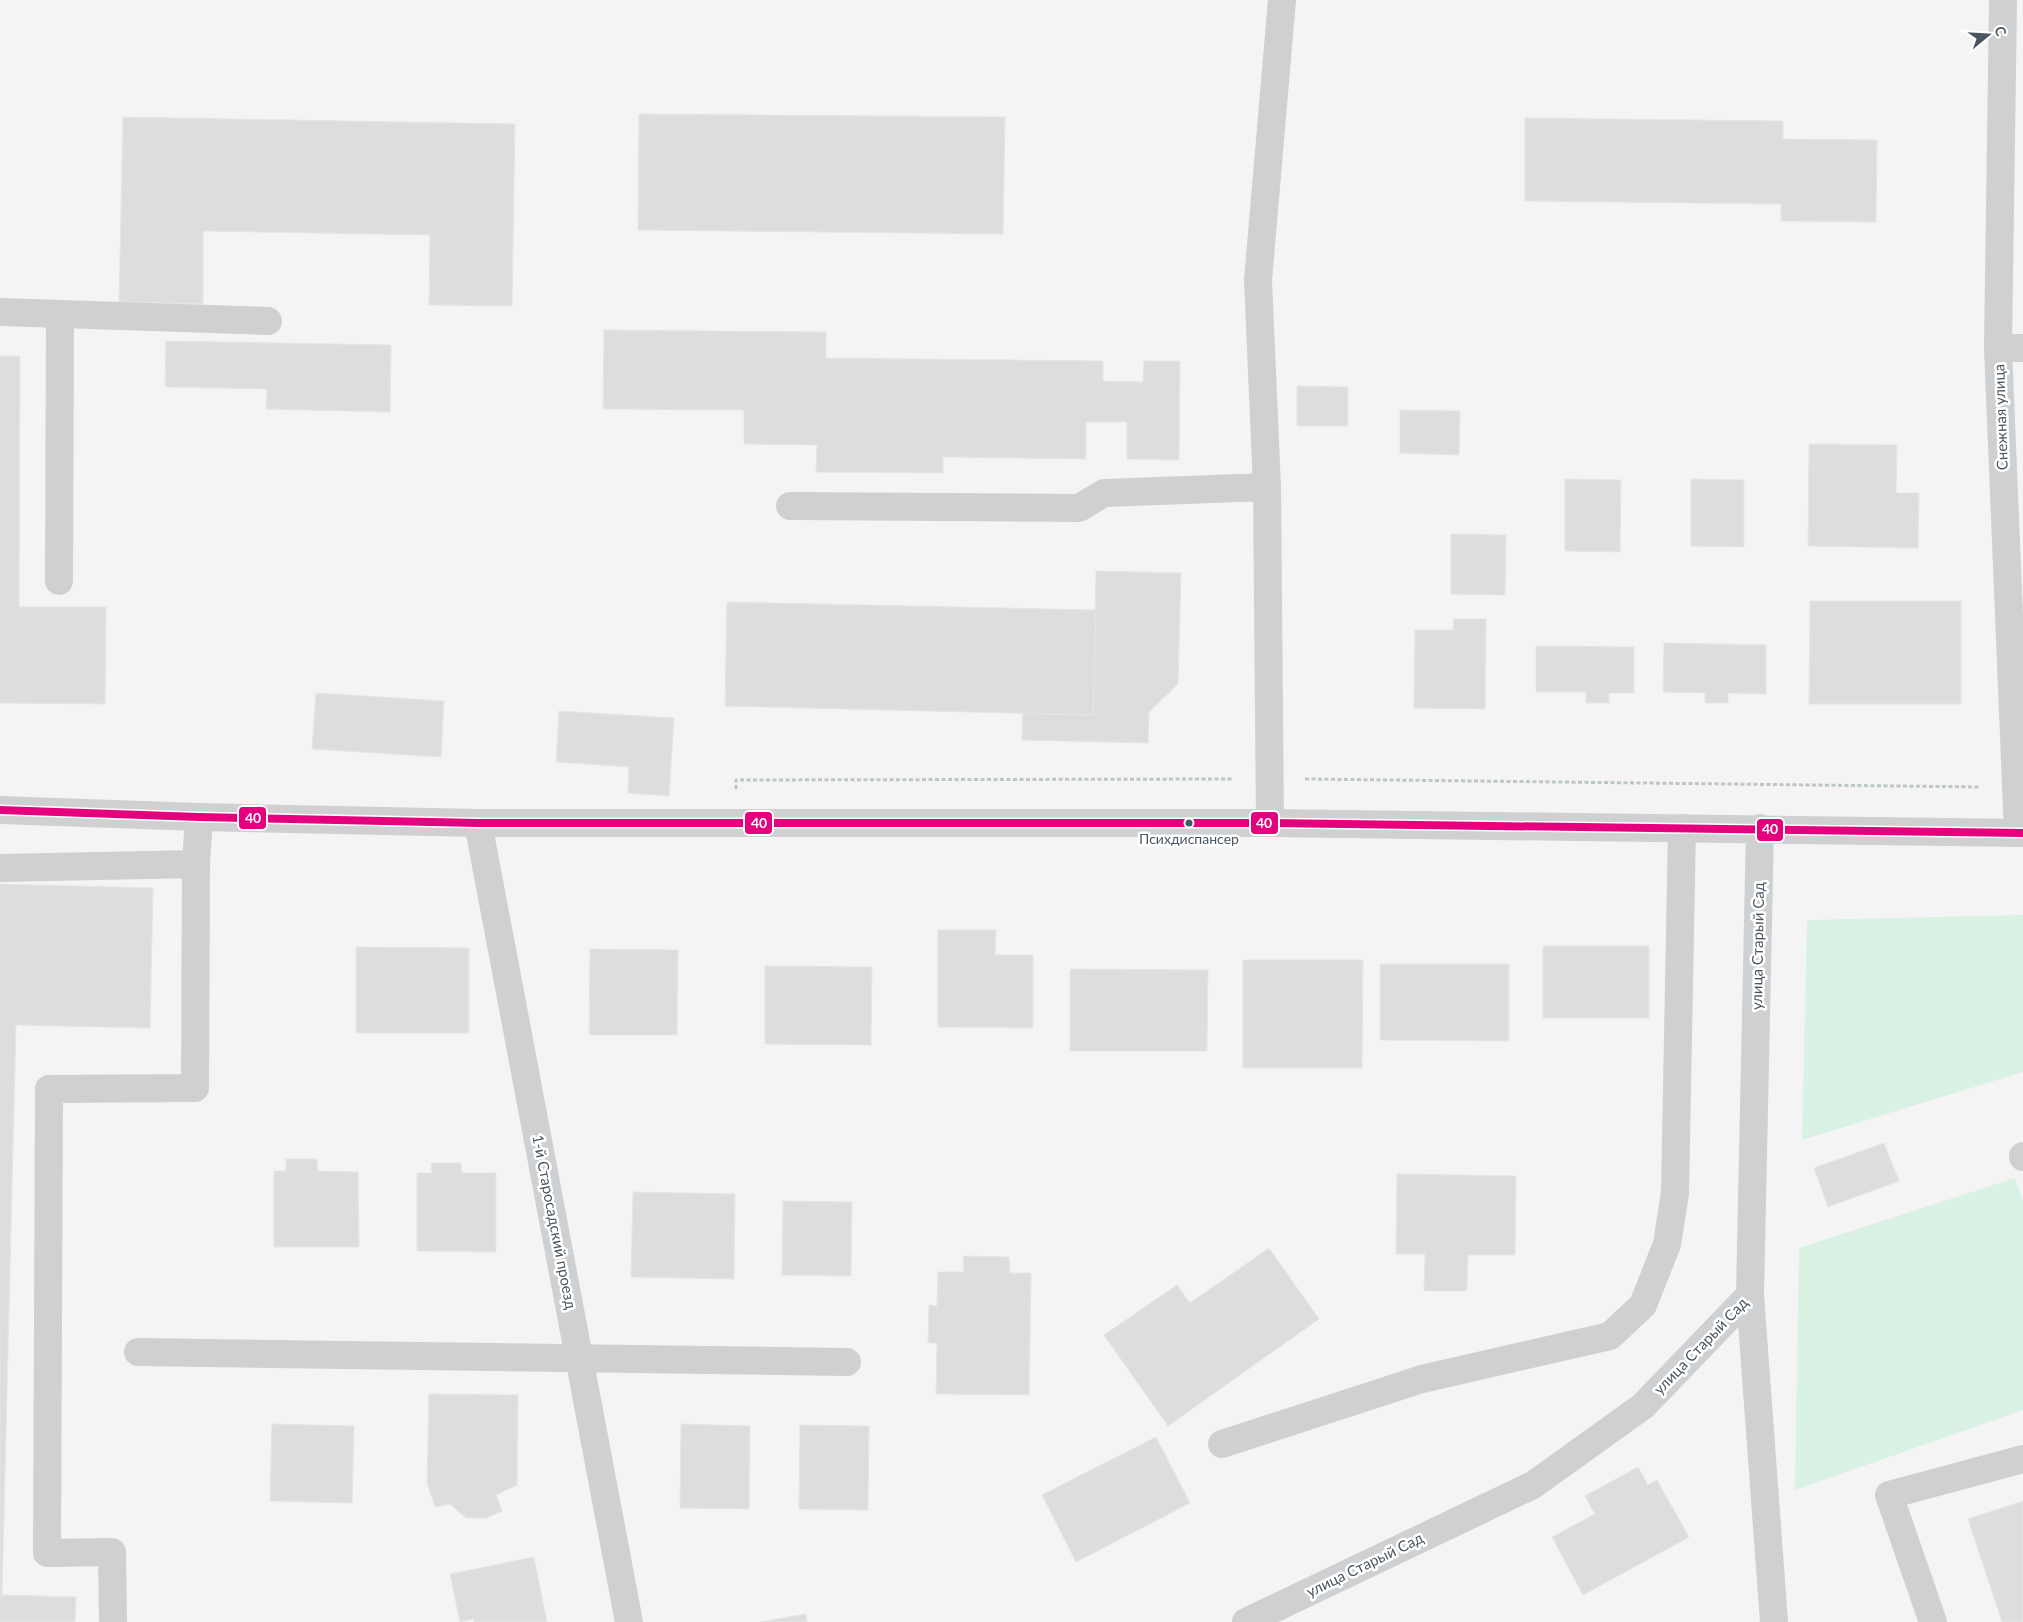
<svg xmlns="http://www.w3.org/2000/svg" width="2023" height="1622" font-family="Lato,sans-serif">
<rect width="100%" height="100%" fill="#f4f4f4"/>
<g fill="#d9f2e3">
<path d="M2023 915V1072L1802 1140 1807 920Z"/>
<path d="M2015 1178 2023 1201V1410L1795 1490 1799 1248Z"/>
</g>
<g fill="#ddddde" stroke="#e5e6e7">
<path d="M639 114 1005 117 1003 234 638 230Z"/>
<path d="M123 117 515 124 512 306 429 305 430 235 203 231V304L119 302Z"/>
<path d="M1525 118 1783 121V139L1877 140 1876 222 1781 221V204L1525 201Z"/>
<path d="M604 330 826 332V358L1103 361V381L1143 382 1144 361H1180L1179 460 1127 459V422H1086V459L943 457V473L816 472 817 445 744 444V410L603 409Z"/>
<path d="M166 341 391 345 390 412 266 409 267 389 165 387Z"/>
<path d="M0 356H20L19 607H106L105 704 0 703Z"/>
<path d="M1297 386 1348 387V426H1297Z"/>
<path d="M1400 410 1460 411 1459 455 1400 453Z"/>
<path d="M1809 444 1897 445 1896 493H1919L1918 548 1808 546Z"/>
<path d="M1565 479 1621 480 1620 552 1565 551Z"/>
<path d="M1691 479 1744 480V547L1691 546Z"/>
<path d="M1451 534 1506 535 1505 595 1451 594Z"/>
<path d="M1096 571 1181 573 1178 684 1149 712 1148 743 1022 740 1023 713 1093 715Z"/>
<path d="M1810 601H1961V704H1809Z"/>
<path d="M727 602 1096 610 1093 715 725 706Z"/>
<path d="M1454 619H1486L1485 709 1414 708 1415 630H1453Z"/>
<path d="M1664 643 1766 645V694L1728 693V703H1705V693L1663 692Z"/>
<path d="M1536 646 1634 647V693H1609V703H1586V692H1536Z"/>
<path d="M316 693 444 701 441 757 312 749Z"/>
<path d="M559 711 674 718 669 796 628 793 629 767 556 762Z"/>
<path d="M0 884 153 888 150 1028 16 1025 2 1595 76 1597 75 1622H0Z"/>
<path d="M938 930H996L995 955H1033V1028L938 1027Z"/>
<rect x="1543" y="946" width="106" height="72"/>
<path d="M356 947 469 948V1033H356Z"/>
<path d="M590 949 678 950 677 1035H589Z"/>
<path d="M1243 960H1363L1362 1068H1243Z"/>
<path d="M1380 964H1509V1041L1380 1040Z"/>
<path d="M765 966 872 967 871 1045 765 1044Z"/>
<path d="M1070 969 1208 970 1207 1051H1070Z"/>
<path d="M1884 1143 1899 1181 1828 1207 1814 1168Z"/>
<path d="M286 1159H317L318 1171 358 1172 359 1247H274V1171H286Z"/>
<path d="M431 1163H461L462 1173H496V1252L417 1251V1173H432Z"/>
<path d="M1397 1174 1516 1176 1515 1255H1468L1467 1291H1424L1425 1254H1396Z"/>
<path d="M633 1192 735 1194 734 1279 631 1277Z"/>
<path d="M783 1201 852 1202 851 1276 782 1275Z"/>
<path d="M1269 1248 1319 1319 1168 1426 1104 1335 1177 1285 1190 1303Z"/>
<path d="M963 1256 1009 1257 1010 1273H1031L1029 1395 936 1394 937 1343H928L929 1305 937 1306 938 1272H964Z"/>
<path d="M429 1394 518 1395 517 1485 496 1495 502 1511 486 1518H466L450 1504 435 1507 427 1483Z"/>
<path d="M272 1424 354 1426 352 1503 270 1501Z"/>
<path d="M681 1424 750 1426 749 1509 680 1508Z"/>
<path d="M800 1425 869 1426 868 1510 799 1509Z"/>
<path d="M1156 1437 1190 1503 1076 1562 1042 1495Z"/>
<path d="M1638 1467 1648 1485 1657 1480 1689 1537 1583 1595 1552 1537 1595 1514 1585 1496Z"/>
<path d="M2023 1501V1622H2002L1968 1519Z"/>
<path d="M534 1557 547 1622H474V1619L460 1622 450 1574Z"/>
<path d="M806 1614 807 1622H760Z"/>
</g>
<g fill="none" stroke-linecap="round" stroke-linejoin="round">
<g stroke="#bcc7c4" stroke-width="3" stroke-dasharray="4 2.5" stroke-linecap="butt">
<path d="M1305 779 1981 787"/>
<path d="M736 789V780L1234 779"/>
</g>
<g stroke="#ced0d2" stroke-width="28">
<path d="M2003 0 1998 348 2018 833"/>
<path d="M0 312 268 321"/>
<path d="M1998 348H2023"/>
<path d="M790 506 1079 508 1104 493 1267 487"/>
<path d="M59 581 60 315"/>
<path d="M0 810 199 817 478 823H1270L2023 833"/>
<path d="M478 823 629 1622"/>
<path d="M1270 823 1267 487 1258 280 1282 0"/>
<path d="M0 868 196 864"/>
<path d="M2023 1156V1157"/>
<path d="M1750 1295 1774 1622"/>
<path d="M138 1352 847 1362"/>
<path d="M1222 1444 1422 1379 1610 1336 1643 1305 1667 1244 1675 1193 1682 828"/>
<path d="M113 1622 112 1552 47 1553 49 1089 195 1088 196 864 199 817"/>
<path d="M1246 1622 1533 1485 1643 1406 1750 1295 1760 828"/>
<path d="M1933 1622 1889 1495 2023 1459"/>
</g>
<g stroke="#fff" stroke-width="11">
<path id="bus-1" d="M0 810 199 817 478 823H1270L2023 833"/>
</g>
<use href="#bus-1" stroke="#e5007d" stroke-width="8"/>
</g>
<circle fill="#4a5661" stroke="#fff" stroke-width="2" cx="1189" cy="823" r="4.5"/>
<g text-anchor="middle" stroke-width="5" stroke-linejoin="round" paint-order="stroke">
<g font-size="14" fill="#4a5661" stroke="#fff">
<text x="1189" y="844">Психдиспансер</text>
</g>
<g font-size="15" fill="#4a5661" stroke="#fff">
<text transform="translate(2001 417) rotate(-92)" y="5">Снежная улица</text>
<text transform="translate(1758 946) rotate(-89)" y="5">улица Старый Сад</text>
<text transform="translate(554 1222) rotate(79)" y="5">1-й Старосадский проезд</text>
<text transform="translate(1701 1346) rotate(-46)" y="5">улица Старый Сад</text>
<text transform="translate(1365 1565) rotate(-26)" y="5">улица Старый Сад</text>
</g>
</g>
<g stroke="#fff" stroke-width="2">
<rect x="238" y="806" width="29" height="24" rx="5" fill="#e5007d"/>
<rect x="744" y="811" width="29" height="24" rx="5" fill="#e5007d"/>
<rect x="1250" y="811" width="29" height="24" rx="5" fill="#e5007d"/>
<rect x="1756" y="818" width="28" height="24" rx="5" fill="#e5007d"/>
</g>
<g font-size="14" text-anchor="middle" font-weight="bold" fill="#fff">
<text x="253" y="823">40</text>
<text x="759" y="828">40</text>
<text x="1264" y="828">40</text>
<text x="1770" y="834">40</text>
</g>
<g transform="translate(1988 35) rotate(72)" stroke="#ffffff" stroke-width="4" paint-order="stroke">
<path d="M0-4L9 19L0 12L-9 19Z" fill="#4a5661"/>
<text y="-8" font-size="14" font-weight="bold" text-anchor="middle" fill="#4a5661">С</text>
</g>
</svg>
